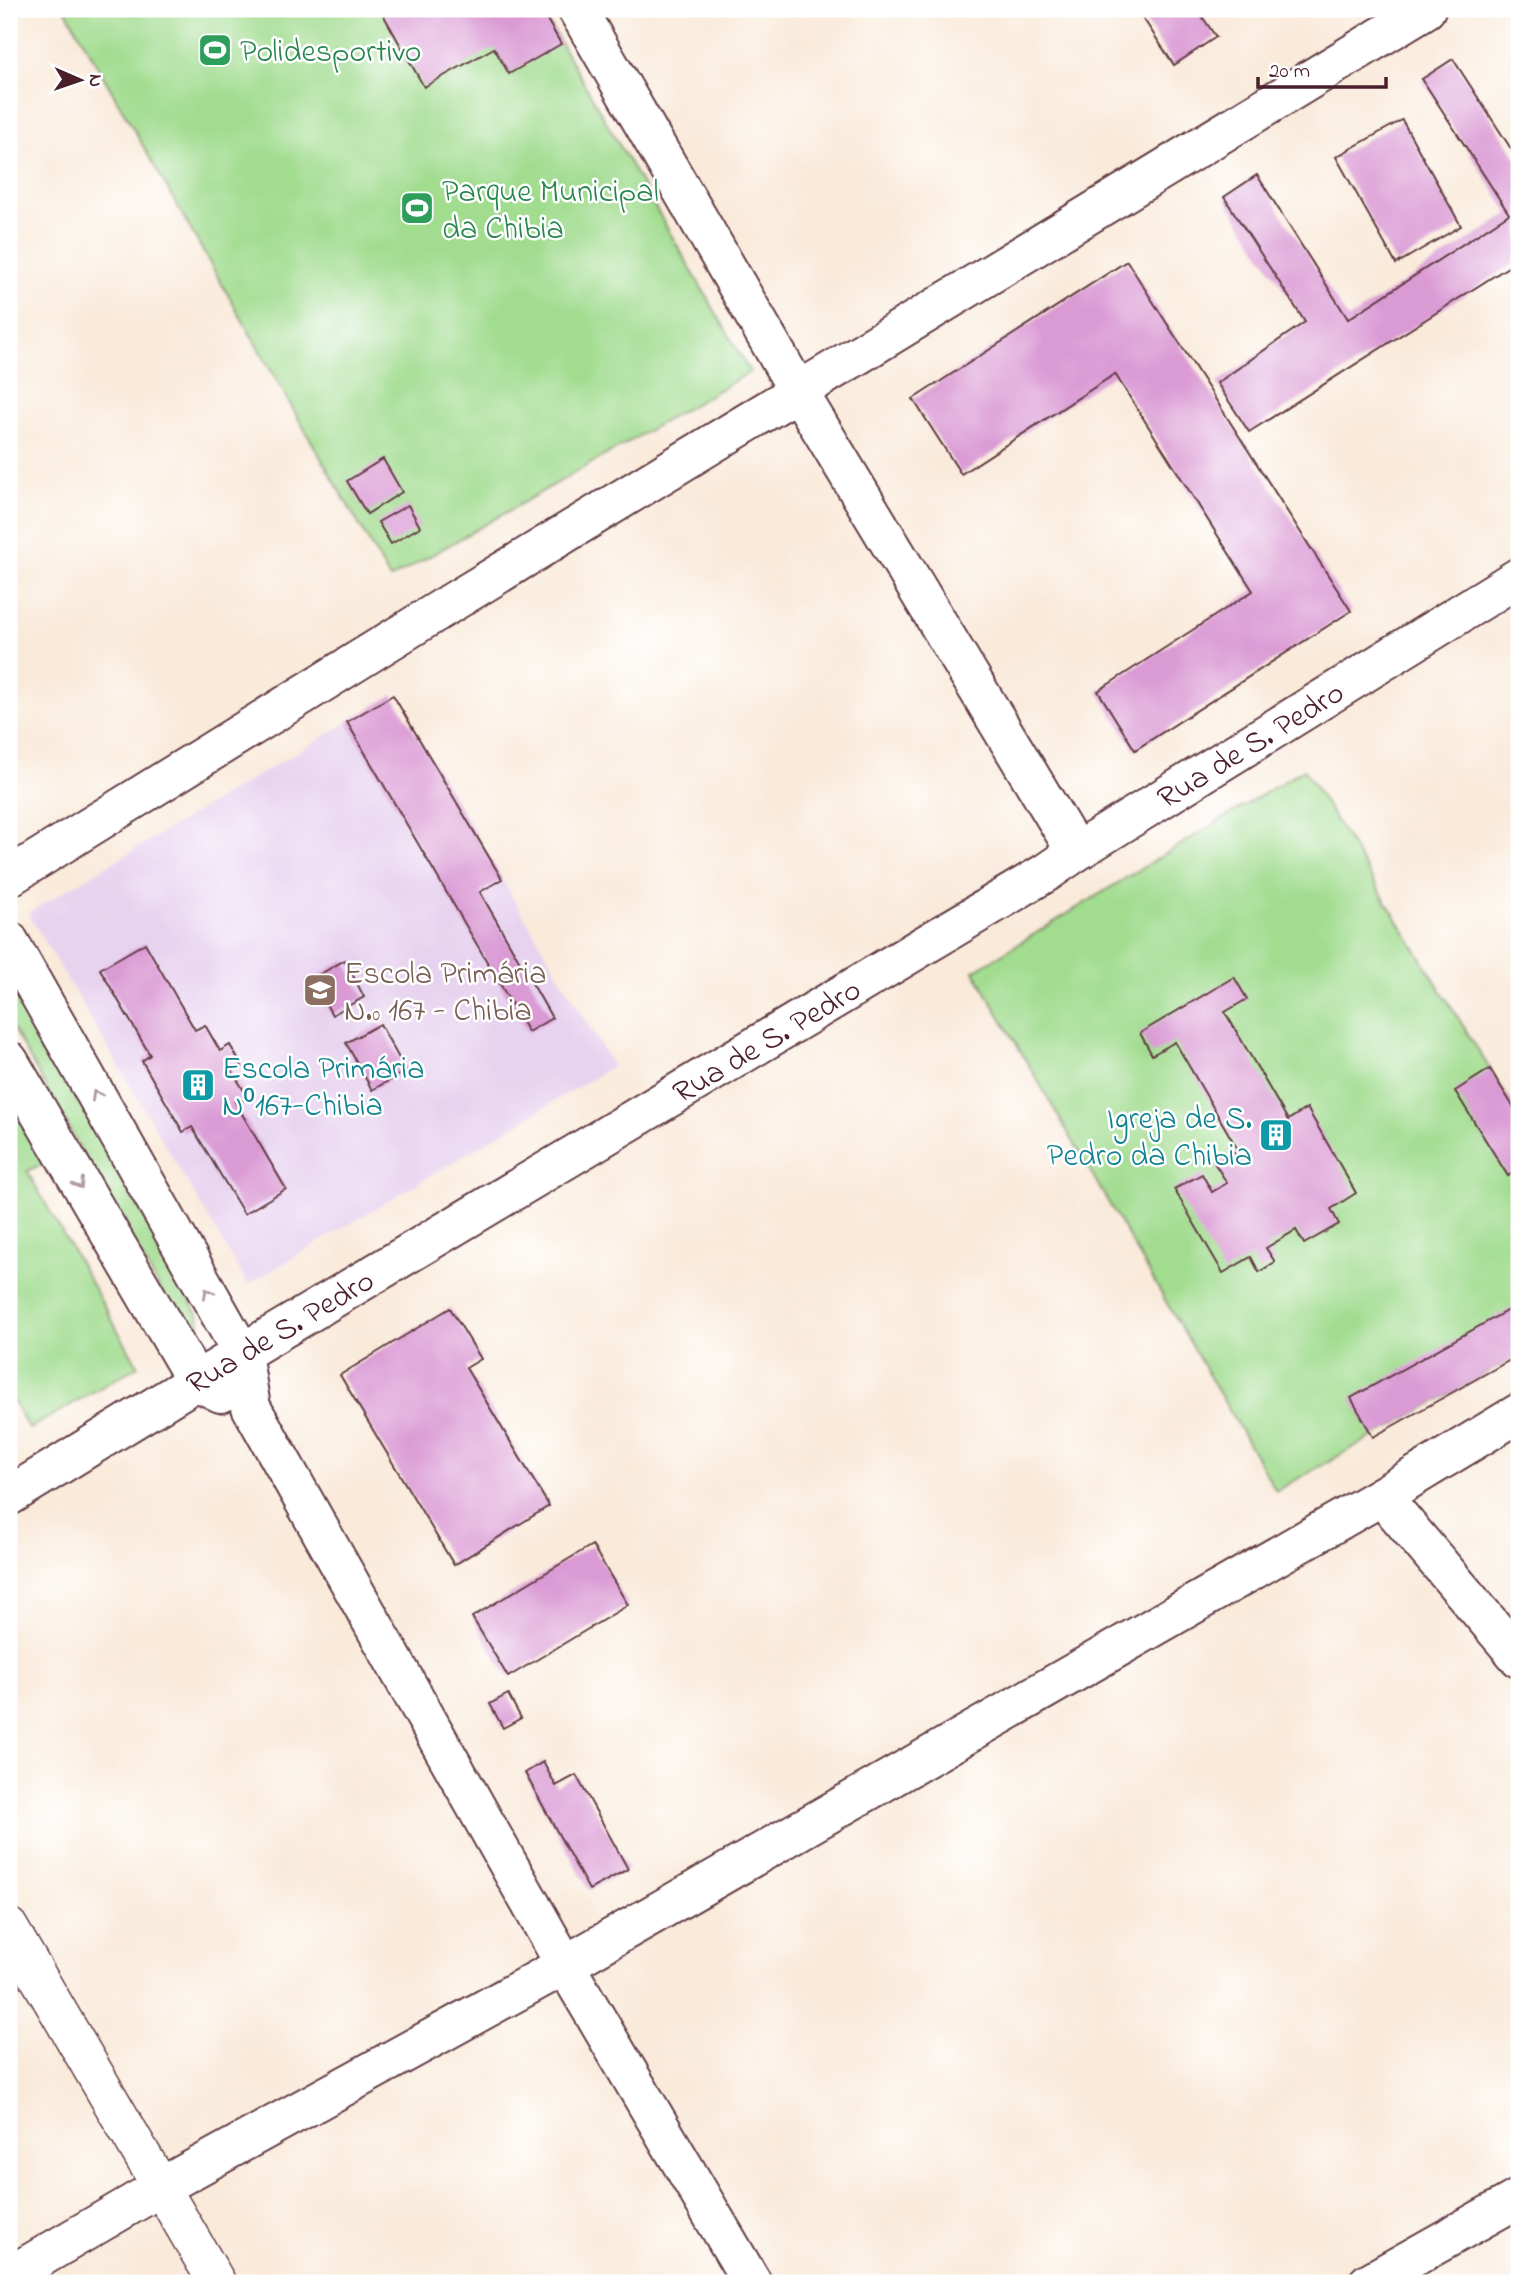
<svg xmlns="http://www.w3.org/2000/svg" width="1528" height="2292" font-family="'Indie Flower',sans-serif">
<rect width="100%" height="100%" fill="#fff"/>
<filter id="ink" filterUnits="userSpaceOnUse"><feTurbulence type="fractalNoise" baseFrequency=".0143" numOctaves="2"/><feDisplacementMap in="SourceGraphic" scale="14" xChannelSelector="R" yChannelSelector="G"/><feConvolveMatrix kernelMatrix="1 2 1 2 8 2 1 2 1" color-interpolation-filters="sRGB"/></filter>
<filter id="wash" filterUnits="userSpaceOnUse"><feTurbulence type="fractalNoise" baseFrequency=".00686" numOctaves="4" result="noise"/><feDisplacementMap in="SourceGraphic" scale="28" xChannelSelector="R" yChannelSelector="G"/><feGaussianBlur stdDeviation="1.57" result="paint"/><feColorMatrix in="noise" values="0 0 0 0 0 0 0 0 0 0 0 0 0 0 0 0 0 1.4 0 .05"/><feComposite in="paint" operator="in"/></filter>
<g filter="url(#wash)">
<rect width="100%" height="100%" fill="#f9eada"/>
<path fill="#e7d2ef" d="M393 695 613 1066 248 1285 28 913Z"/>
<g fill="#a1dc8f" stroke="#767e5d" stroke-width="2">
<path d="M65 9H541L750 372 390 579Z"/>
<path d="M1304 769 1519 1116V1355L1276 1491 974 971Z"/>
<path d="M9 977 199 1316 200 1323 197 1331 189 1332 182 1328 9 1022Z"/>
<path d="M9 1100 45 1163 27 1171 138 1366 29 1429 9 1394Z"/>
</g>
<g id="blocks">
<g fill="#da9ad4">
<path d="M380 9H541L561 44 509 74 494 48 424 87Z"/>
<path d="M1137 9H1197L1216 37 1174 65Z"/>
<path d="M1453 59 1519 161V260L1249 432 1217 383 1305 322 1224 197 1257 175 1348 319 1509 214 1422 79Z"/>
<path d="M1402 120 1461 226 1396 264 1336 157Z"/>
<path d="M1127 261 1351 611 1135 750 1098 691 1253 591 1115 374 961 474 913 399Z"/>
<path d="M383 459 402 492 367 514 347 481Z"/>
<path d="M408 505 420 527 391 544 378 522Z"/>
<path d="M393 695 502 879 480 892 552 1018 528 1032 347 722Z"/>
<path d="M145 943 195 1030 205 1025 220 1051 230 1045 242 1066 232 1071 249 1099 235 1102 286 1189 244 1214 192 1127 183 1132 142 1061 150 1055 100 969Z"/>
<path d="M345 960 364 997 332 1015 312 979Z"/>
<path d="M1234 977 1247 999 1225 1012 1288 1120 1307 1108 1356 1193 1331 1209 1339 1224 1304 1244 1296 1230 1266 1248 1275 1262 1259 1272 1251 1257 1223 1273 1174 1189 1202 1174 1212 1192 1227 1183 1215 1164 1238 1150 1175 1042 1152 1055 1140 1033Z"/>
<path d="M380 1024 406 1071 372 1090 346 1043Z"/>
<path d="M1490 1069 1519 1116V1169L1508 1176 1455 1091Z"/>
<path d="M1519 1304V1355L1373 1437 1351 1398Z"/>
<path d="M450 1308 481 1359 466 1368 549 1506 454 1565 340 1375Z"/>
<path d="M592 1545 628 1605 508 1677 472 1617Z"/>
<path d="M508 1694 521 1718 503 1728 490 1704Z"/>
<path d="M543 1762 556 1786 576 1775 628 1869 589 1890 525 1773Z"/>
</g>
</g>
</g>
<g filter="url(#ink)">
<use href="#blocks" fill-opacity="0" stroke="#643d45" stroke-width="2"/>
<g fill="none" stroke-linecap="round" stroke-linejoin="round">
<g stroke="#643d45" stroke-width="40">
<path id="pedestrian" d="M9 1927 217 2283"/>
</g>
<g stroke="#643d45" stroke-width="42">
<g id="minor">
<path d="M577 9 798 391 1076 852"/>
<path d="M9 877 446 606 1426 9"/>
<path d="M9 941 242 1353 251 1407 565 1965 752 2283"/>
<path d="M9 1061 196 1381 221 1393"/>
<path d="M1519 1413 1382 1496 1519 1658"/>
<path id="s1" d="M9 1496 242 1353 1047 872 1076 852 1519 577"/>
<path d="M9 2276 161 2187 565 1965 1382 1496"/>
<path d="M1368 2283 1519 2198"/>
</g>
</g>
<use href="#pedestrian" stroke="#fff" stroke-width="37"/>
<use href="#minor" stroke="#fff" stroke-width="38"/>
</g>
<defs><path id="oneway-chevron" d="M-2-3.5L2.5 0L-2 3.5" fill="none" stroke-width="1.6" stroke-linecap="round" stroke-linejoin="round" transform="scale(1.75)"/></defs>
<g stroke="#ae9aa0">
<use href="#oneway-chevron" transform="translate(96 1095) rotate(-120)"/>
<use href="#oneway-chevron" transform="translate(79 1184) rotate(59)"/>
<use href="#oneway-chevron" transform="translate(208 1293) rotate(-119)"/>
</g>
</g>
<defs>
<g id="stadium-square" transform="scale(1.75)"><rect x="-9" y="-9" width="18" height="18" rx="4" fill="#2e9e5b" stroke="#fff"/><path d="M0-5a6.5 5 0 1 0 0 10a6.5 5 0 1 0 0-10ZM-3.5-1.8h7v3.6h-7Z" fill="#fff"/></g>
<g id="school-square" transform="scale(1.75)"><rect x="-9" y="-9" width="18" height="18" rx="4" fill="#8d6e63" stroke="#fff"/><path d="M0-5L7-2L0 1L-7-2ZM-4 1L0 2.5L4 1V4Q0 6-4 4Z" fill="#fff"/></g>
<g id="building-square" transform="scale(1.75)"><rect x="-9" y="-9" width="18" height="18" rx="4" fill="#0f9aa8" stroke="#fff"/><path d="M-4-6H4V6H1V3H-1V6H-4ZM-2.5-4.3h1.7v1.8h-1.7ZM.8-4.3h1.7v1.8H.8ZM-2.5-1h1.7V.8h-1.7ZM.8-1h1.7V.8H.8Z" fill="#fff"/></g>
</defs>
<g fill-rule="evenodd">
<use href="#stadium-square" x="215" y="50"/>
<use href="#stadium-square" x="417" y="208"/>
<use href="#school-square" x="320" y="990"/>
<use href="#building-square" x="198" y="1085"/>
<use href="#building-square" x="1276" y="1135"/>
</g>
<g text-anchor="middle" stroke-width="5" stroke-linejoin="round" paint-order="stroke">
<g font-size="32" fill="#27864d" stroke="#fff" text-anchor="start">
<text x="240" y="61">Polidesportivo</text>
<text x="442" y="201">Parque Municipal<tspan x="442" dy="37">da Chibia</tspan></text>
</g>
<g font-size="32" fill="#4a1f2b" stroke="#fff">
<text dy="11" stroke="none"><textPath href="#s1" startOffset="1451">Rua de S. Pedro</textPath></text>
<text dy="11" stroke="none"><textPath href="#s1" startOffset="884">Rua de S. Pedro</textPath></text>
<text dy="11" stroke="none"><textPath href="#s1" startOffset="317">Rua de S. Pedro</textPath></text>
</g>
<g font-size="32" fill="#785e54" stroke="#fff" text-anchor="start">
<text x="344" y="983">Escola Primária<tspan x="344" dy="37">N.º 167 - Chibia</tspan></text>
</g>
<g font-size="32" fill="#0d838f" stroke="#fff" text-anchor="start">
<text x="222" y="1078">Escola Primária<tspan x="222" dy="37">N⁰167-Chibia</tspan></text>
<text x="1252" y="1128" text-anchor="end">Igreja de S.<tspan x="1252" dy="37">Pedro da Chibia</tspan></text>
</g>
</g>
<rect width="1528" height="2292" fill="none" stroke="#fff" stroke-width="35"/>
<g transform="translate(80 80) rotate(92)" stroke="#ffffff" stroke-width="5" paint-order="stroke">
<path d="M0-5L12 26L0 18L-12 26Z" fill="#4a1f2b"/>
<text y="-10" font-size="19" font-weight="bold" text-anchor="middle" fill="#4a1f2b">N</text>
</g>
<path d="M1258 77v10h128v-10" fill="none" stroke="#4a1f2b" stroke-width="3.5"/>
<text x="1269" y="77" font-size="21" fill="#4a1f2b" stroke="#ffffff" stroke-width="5" paint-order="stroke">20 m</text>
</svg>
